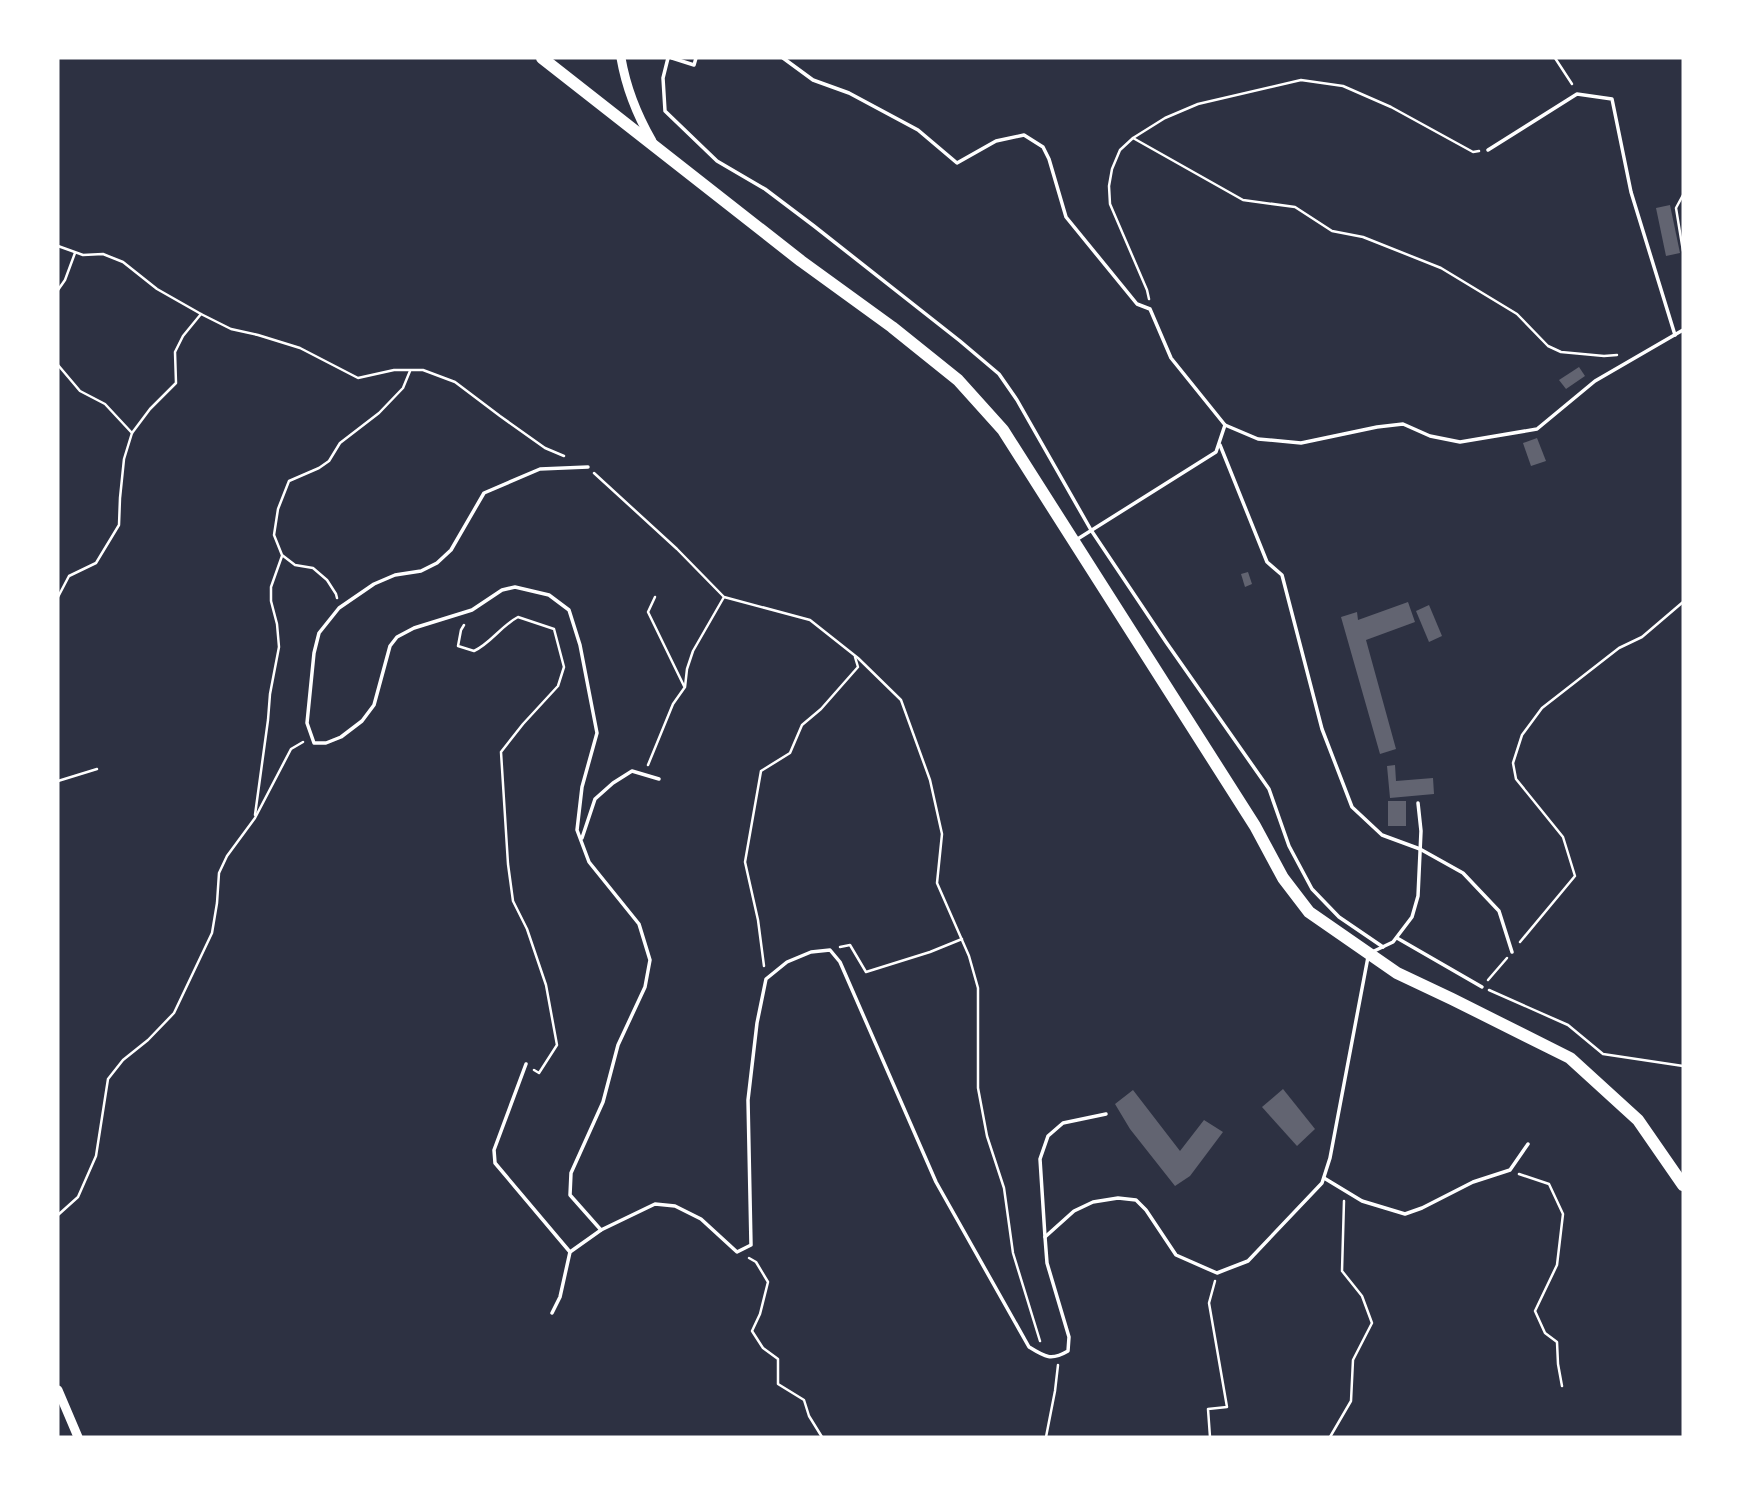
<svg xmlns="http://www.w3.org/2000/svg" width="1741" height="1495" font-family="'IBM Plex Serif',serif">
<rect width="100%" height="100%" fill="#2d3142"/>
<g fill="#626471">
<path d="M1670 205 1680 253 1666 256 1656 208Z"/>
<path d="M1579 367 1585 376 1566 389 1559 380Z"/>
<path d="M1537 438 1546 461 1531 466 1523 443Z"/>
<path d="M1248 572 1252 584 1245 587 1241 574Z"/>
<path d="M1408 602 1415 622 1366 640 1396 749 1380 754 1341 617 1357 612 1358 620Z"/>
<path d="M1429 605 1442 636 1429 642 1416 611Z"/>
<path d="M1395 765 1396 781 1433 778 1434 794 1390 798 1387 766Z"/>
<rect x="1388" y="801" width="18" height="25"/>
<path d="M1283 1089 1315 1129 1297 1146 1262 1107Z"/>
<path d="M1133 1090 1180 1151 1204 1120 1223 1132 1190 1176 1175 1186 1130 1129 1115 1104Z"/>
</g>
<g fill="none" stroke-linecap="round" stroke-linejoin="round">
<g stroke="#fff" stroke-width="2.5">
<path d="M1555 58 1572 84"/>
<path d="M1133 138 1243 200 1295 207 1332 231 1363 237 1441 268 1517 314 1548 346 1561 352 1604 356 1617 355"/>
<path d="M1683 195 1676 208 1683 251"/>
<path d="M58 246 83 255 103 254 123 262 157 289 201 314 231 329 258 335 300 348 358 378 394 370H423L455 382 500 416 545 448 564 456"/>
<path d="M58 290 65 280 75 253"/>
<path d="M1149 299 1147 290 1110 204 1109 186 1112 169 1120 150 1133 138 1165 118 1198 104 1301 80 1343 86 1391 107 1473 152 1479 151"/>
<path d="M58 365 80 391 105 404 132 433"/>
<path d="M594 473 677 549 724 597 810 620 858 658 901 700 930 780 942 834 937 883 969 956 978 988V1088L987 1136 1004 1188 1013 1253 1040 1341"/>
<path d="M58 597 69 576 96 563 119 525 120 498 124 459 132 433 150 409 176 383 175 352 183 336 201 314"/>
<path d="M655 597 648 612 684 686"/>
<path d="M337 598 336 594 327 580 313 568 295 565 282 555 274 535 278 509 289 481 319 468 329 461 340 443 379 413 403 388 410 371"/>
<path d="M464 625 461 630 458 646 474 651C491 643 501 626 518 617L554 629 564 667 558 686 523 724 501 752 508 864 513 901 527 929 546 985 557 1045 539 1073 534 1070"/>
<path d="M648 765 673 704 685 687 687 669 693 651 724 597"/>
<path d="M58 781 97 769"/>
<path d="M255 815 268 720 270 694 279 647 277 624 271 601V587L282 556"/>
<path d="M1520 942 1575 876 1563 837 1516 779 1513 763 1522 735 1542 708 1619 648 1642 637 1683 602"/>
<path d="M840 947 850 945 866 972 930 952 962 939"/>
<path d="M764 966 758 920 745 862 761 771 790 753 802 725 821 709 858 667 855 657"/>
<path d="M1488 980 1507 958"/>
<path d="M1489 990 1568 1025 1603 1054 1683 1066"/>
<path d="M1519 1174 1549 1184 1563 1214 1557 1265 1535 1311 1545 1333 1557 1342 1558 1364 1562 1386"/>
<path d="M58 1215 78 1197 96 1156 108 1079 123 1060 148 1040 174 1013 212 933 217 903 219 873 227 856 255 818 291 749 303 742"/>
<path d="M749 1258 756 1262 768 1282 760 1314 752 1331 763 1348 778 1359V1384L804 1400 809 1416 822 1437"/>
<path d="M1046 1437 1055 1391 1058 1365"/>
<path d="M1210 1437 1208 1409 1227 1407 1209 1303 1215 1281"/>
<path d="M1330 1437 1351 1401 1353 1360 1372 1323 1362 1296 1342 1271 1344 1201"/>
</g>
<g stroke="#fff" stroke-width="3.5">
<path d="M668 58 663 78 665 111 717 161 765 189 814 226 960 341 999 374 1017 400 1091 530 1166 642 1269 789 1289 846 1312 889 1339 917 1383 947"/>
<path d="M672 58 694 65 696 58"/>
<path d="M783 58 813 80 849 93 918 130 957 163 996 141 1024 135 1043 147 1049 159 1066 217 1137 304 1150 309 1171 358 1225 425 1216 452 1076 540"/>
<path d="M1488 150 1577 94 1612 99 1631 192 1675 335"/>
<path d="M1225 425 1258 439 1301 443 1377 427 1403 424 1430 436 1460 442 1537 429 1595 381 1683 330"/>
<path d="M1220 445 1267 562 1282 575 1322 729 1352 807 1382 835 1420 849 1463 873 1499 911 1512 952"/>
<path d="M588 467 540 469 484 493 451 550 437 563 421 571 395 575 374 584 339 608 319 633 314 653 307 723 314 743H326L341 737 362 721 374 705 390 646 397 637 414 628 472 610 502 590 515 587 549 595 569 610 580 645 597 733 582 787 577 830 589 862 639 924 650 960 645 987 618 1045 603 1102 571 1173 570 1195 601 1230 655 1204 675 1206 701 1219 737 1252 751 1245 748 1100 757 1023 766 979 787 962 811 952 830 950 840 962 936 1182 1029 1347C1045 1357 1051 1361 1068 1351L1069 1337 1047 1263 1045 1237 1074 1211 1093 1202 1118 1198 1136 1200 1146 1210 1176 1255 1217 1273 1248 1261 1322 1183 1330 1158 1368 957"/>
<path d="M582 838 595 799 613 783 632 771 659 779"/>
<path d="M1397 938 1482 987"/>
<path d="M1372 952 1393 942 1412 917 1418 896 1421 831 1418 803"/>
<path d="M526 1064 494 1150 495 1163 570 1252"/>
<path d="M1324 1178 1362 1201 1405 1214 1422 1208 1473 1182 1510 1170 1528 1144"/>
<path d="M1045 1237 1040 1159 1048 1136 1063 1123 1106 1114"/>
<path d="M552 1313 560 1297 570 1252 601 1230"/>
</g>
<g stroke="#fff" stroke-width="9">
<path d="M621 58C626 87 637 115 652 141"/>
<path d="M58 1390 78 1437"/>
</g>
<path stroke="#fff" stroke-width="12" d="M542 58 801 261 892 327 958 380 1003 430 1255 826 1283 878 1309 912 1397 973 1452 999 1570 1058 1638 1120 1683 1185"/>
</g>
<rect width="1741" height="1495" fill="none" stroke="#ffffff" stroke-width="119"/>
</svg>
